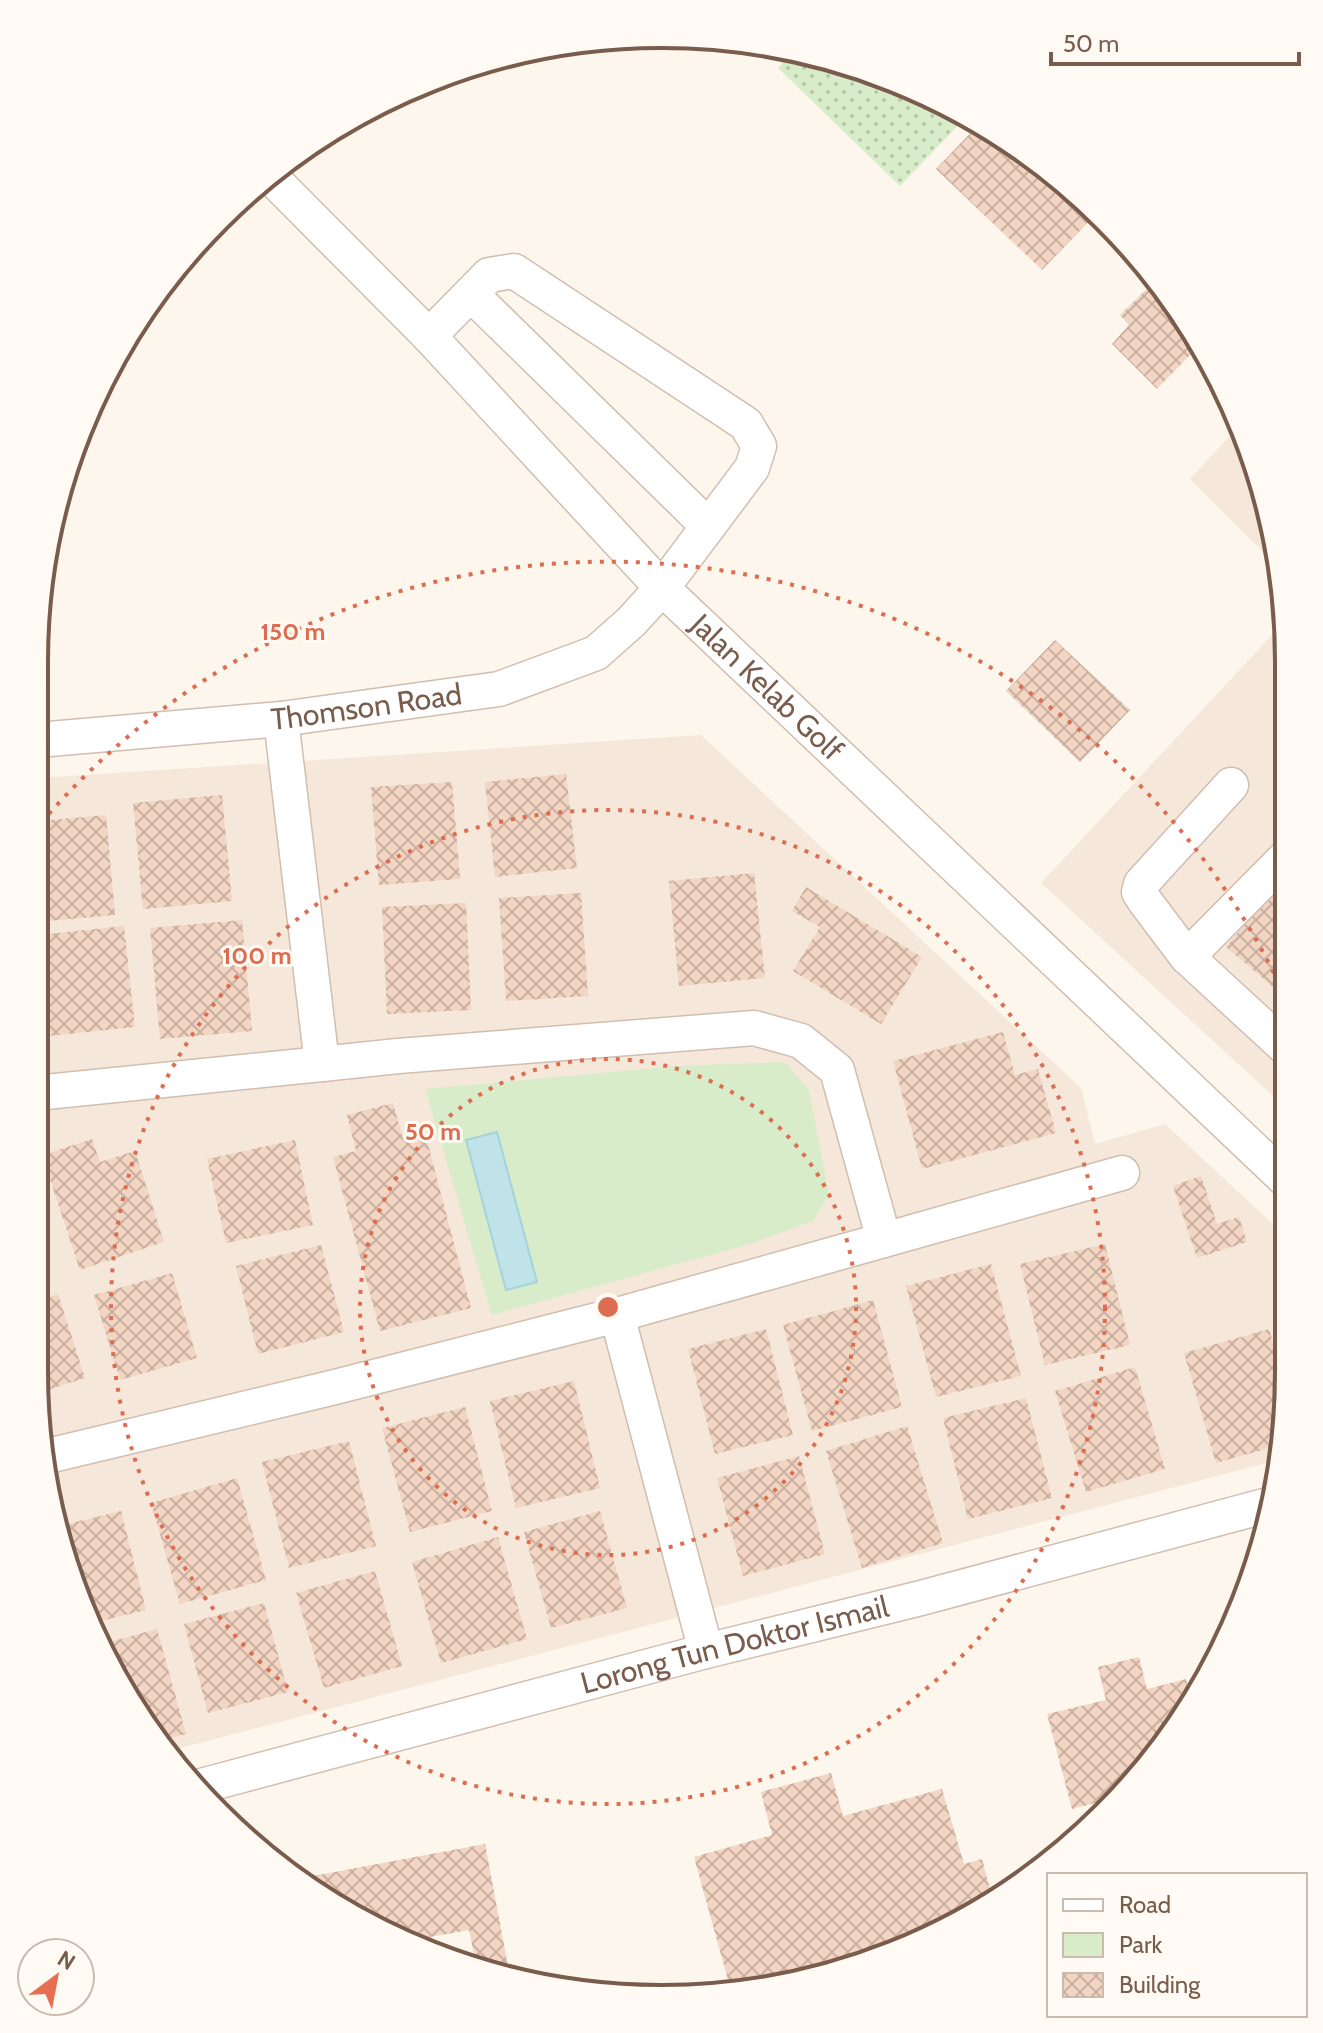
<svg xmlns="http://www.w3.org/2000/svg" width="1323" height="2033" font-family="Cabin,sans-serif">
<defs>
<pattern id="grass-dots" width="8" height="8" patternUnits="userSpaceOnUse" patternTransform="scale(2)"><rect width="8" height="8" fill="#d8ecc9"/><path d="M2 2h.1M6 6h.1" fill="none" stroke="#b4c2a5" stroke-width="1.8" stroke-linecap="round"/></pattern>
<pattern id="building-cross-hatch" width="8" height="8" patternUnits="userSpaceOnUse" patternTransform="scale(2)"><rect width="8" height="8" fill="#f3d5c3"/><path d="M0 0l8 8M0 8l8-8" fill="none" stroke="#cab0a1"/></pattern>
</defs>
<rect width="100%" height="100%" fill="#fdf6ec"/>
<g fill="#f5e8da">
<path d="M1240 425 1268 500 1279 568 1190 479Z"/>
<path d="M1287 619 1285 1107 1041 883Z"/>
<path d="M701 735 1081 1088 1095 1144 1165 1124 1285 1235 1282 1459 169 1751 140 1720 67 1573 34 1372 38 778Z"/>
</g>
<path fill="url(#grass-dots)" d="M794 51 864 67 968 115 900 186 778 68Z"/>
<path fill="#d8ecc9" d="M785 1062 809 1090 829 1195 813 1221 750 1244 492 1315 425 1089 676 1066Z"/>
<path fill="#bfe3e8" stroke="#a5d3da" stroke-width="2" d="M497 1132 537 1282 506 1290 466 1140Z"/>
<g fill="url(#building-cross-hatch)">
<path d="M981 122 1076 190 1097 213 1042 270 936 169Z"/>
<path d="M1158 278 1212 364 1207 368 1192 353 1157 389 1112 344 1129 325 1120 315Z"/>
<path d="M1055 640 1130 710 1080 762 1006 691Z"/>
<path d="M566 774 577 868 495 877 485 782Z"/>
<path d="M452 782 460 879 379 885 371 787Z"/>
<path d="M222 795 232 901 143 909 133 803Z"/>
<path d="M106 815 115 915 37 922 38 821Z"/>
<path d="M754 873 765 978 679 986 669 881Z"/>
<path d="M1286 876V998L1226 947Z"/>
<path d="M806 887 922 957 881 1024 793 971 820 927 792 911Z"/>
<path d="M581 893 588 996 506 1001 499 898Z"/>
<path d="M466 903 471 1010 387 1014 382 907Z"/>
<path d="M242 920 252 1031 160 1039 150 928Z"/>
<path d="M124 926 135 1027 49 1036 38 935Z"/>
<path d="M1003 1032 1015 1075 1038 1069 1056 1133 922 1169 893 1061Z"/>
<path d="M393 1103 403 1139 425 1133 471 1308 380 1331 333 1157 356 1151 347 1115Z"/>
<path d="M92 1139 100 1162 135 1151 164 1242 80 1270 42 1155Z"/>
<path d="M295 1140 313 1225 226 1243 207 1159Z"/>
<path d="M1201 1176 1217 1224 1239 1217 1247 1242 1197 1258 1173 1186Z"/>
<path d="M35 1225 46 1253 35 1257Z"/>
<path d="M1105 1244 1130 1345 1045 1365 1020 1264Z"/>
<path d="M321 1245 344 1332 258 1354 236 1266Z"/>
<path d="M991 1264 1021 1376 936 1397 906 1286Z"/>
<path d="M172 1273 197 1358 120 1380 94 1295Z"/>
<path d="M58 1294 85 1378 38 1393 34 1371V1301Z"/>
<path d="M873 1300 902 1407 812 1431 783 1325Z"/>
<path d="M766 1329 793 1435 715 1454 688 1349Z"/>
<path d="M1269 1329 1284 1380V1444L1216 1463 1184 1353Z"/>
<path d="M1135 1367 1165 1469 1086 1492 1055 1391Z"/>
<path d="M574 1381 600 1488 516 1508 490 1401Z"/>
<path d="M1026 1398 1052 1498 968 1519 943 1418Z"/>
<path d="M465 1407 492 1511 410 1532 382 1428Z"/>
<path d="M907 1426 943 1543 862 1568 826 1451Z"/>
<path d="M349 1441 376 1546 289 1568 262 1462Z"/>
<path d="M799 1456 825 1554 743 1576 717 1478Z"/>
<path d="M237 1478 266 1580 180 1604 151 1503Z"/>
<path d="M121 1511 146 1610 92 1623 67 1573 59 1526Z"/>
<path d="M600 1511 627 1608 551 1628 524 1532Z"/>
<path d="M498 1537 527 1639 441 1663 412 1562Z"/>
<path d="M375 1571 402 1666 324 1688 296 1593Z"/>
<path d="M264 1603 288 1692 208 1713 184 1624Z"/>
<path d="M157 1629 186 1734 159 1741 140 1720 102 1644Z"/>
<path d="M1139 1657 1147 1689 1186 1679 1191 1699 1133 1786 1119 1797 1072 1809 1047 1714 1106 1700 1098 1667Z"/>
<path d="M831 1773 843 1816 942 1789 964 1864 982 1859 993 1900 976 1915 823 1978 730 1987 694 1857 772 1835 761 1792Z"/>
<path d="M485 1844 508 1966 493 1968 476 1964 469 1930 430 1937 433 1954 422 1951 316 1890 313 1876Z"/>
</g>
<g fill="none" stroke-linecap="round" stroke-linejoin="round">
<g stroke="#d1beb0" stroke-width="37">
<g id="minor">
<path id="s1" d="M268 174 429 336 662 588 1285 1179"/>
<path d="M471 294 708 526"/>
<path d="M281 719 322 1064 398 1056 754 1028 801 1041 837 1070 884 1240 1122 1173"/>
<path id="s2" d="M38 740 281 719 499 689 596 653 631 622 662 588 752 468 759 446 746 424 514 271 489 275 429 336"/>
<path d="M1187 957 1144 900 1139 892 1141 884 1231 785"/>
<path d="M1286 1048 1187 957 1287 856"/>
<path d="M36 1093 322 1064"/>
<path d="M617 1315 706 1651"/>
<path d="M48 1456 335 1387 617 1315 884 1240"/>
<path id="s3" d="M201 1786 706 1651 921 1598 1268 1505"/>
</g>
</g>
<use href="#minor" stroke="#fff" stroke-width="34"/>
</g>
<g fill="none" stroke="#dc6d51" stroke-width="4" stroke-dasharray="4 8">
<circle cx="608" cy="1307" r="248"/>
<circle cx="608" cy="1307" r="497"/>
<path d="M41 823A745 745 0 0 1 1283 992"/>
</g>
<g text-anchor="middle" stroke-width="6" stroke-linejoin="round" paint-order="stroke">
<g font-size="30" fill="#7a5c4d" stroke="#fffaf3">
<text dy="10" stroke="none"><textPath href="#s1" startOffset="716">Jalan Kelab Golf</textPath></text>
<text dy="10" stroke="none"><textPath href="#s2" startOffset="330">Thomson Road</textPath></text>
<text dy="10" stroke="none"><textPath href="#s3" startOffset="552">Lorong Tun Doktor Ismail</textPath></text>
</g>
</g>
<path d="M0 0H1323V2033H0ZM661 48H662A613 613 0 0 1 1275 661V1372A613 613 0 0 1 662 1985H661A613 613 0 0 1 48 1372V661A613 613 0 0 1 661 48Z" fill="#fffaf3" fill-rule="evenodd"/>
<path fill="none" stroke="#7a5c4d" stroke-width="4" d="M661 48H662A613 613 0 0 1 1275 661V1372A613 613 0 0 1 662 1985H661A613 613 0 0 1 48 1372V661A613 613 0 0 1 661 48Z"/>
<circle cx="608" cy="1307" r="12" fill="#dc6d51" stroke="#fffaf3" stroke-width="4"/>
<g font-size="24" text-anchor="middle" font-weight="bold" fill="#dc6d51" stroke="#fffaf3" stroke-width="6" stroke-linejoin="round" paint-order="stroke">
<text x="293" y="640">150 m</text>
<text x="257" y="964">100 m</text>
<text x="433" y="1140">50 m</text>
</g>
<rect x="1047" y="1873" width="260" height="144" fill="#fffaf3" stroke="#cabbb1" stroke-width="2"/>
<rect x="1063" y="1899" width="40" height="12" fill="#ffffff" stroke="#cabbb1" stroke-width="2"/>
<text x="1119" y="1913" font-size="24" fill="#7a5c4d">Road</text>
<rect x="1063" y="1933" width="40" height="24" fill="#d8ecc9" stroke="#cabbb1" stroke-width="2"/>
<text x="1119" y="1953" font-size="24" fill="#7a5c4d">Park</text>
<rect x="1063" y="1973" width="40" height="24" fill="url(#building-cross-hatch)" stroke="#cabbb1" stroke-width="2"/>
<text x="1119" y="1993" font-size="24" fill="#7a5c4d">Building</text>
<g transform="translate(56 1977) rotate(32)"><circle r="38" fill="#fffaf3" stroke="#cabbb1" stroke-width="2"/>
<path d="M0-6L14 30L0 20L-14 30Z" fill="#e76f51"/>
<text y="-12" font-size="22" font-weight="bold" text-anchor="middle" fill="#7a5c4d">N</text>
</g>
<path d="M1051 52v12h248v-12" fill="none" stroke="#7a5c4d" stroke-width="4"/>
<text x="1063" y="52" font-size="24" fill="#7a5c4d" stroke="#fffaf3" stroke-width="6" paint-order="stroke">50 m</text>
</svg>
